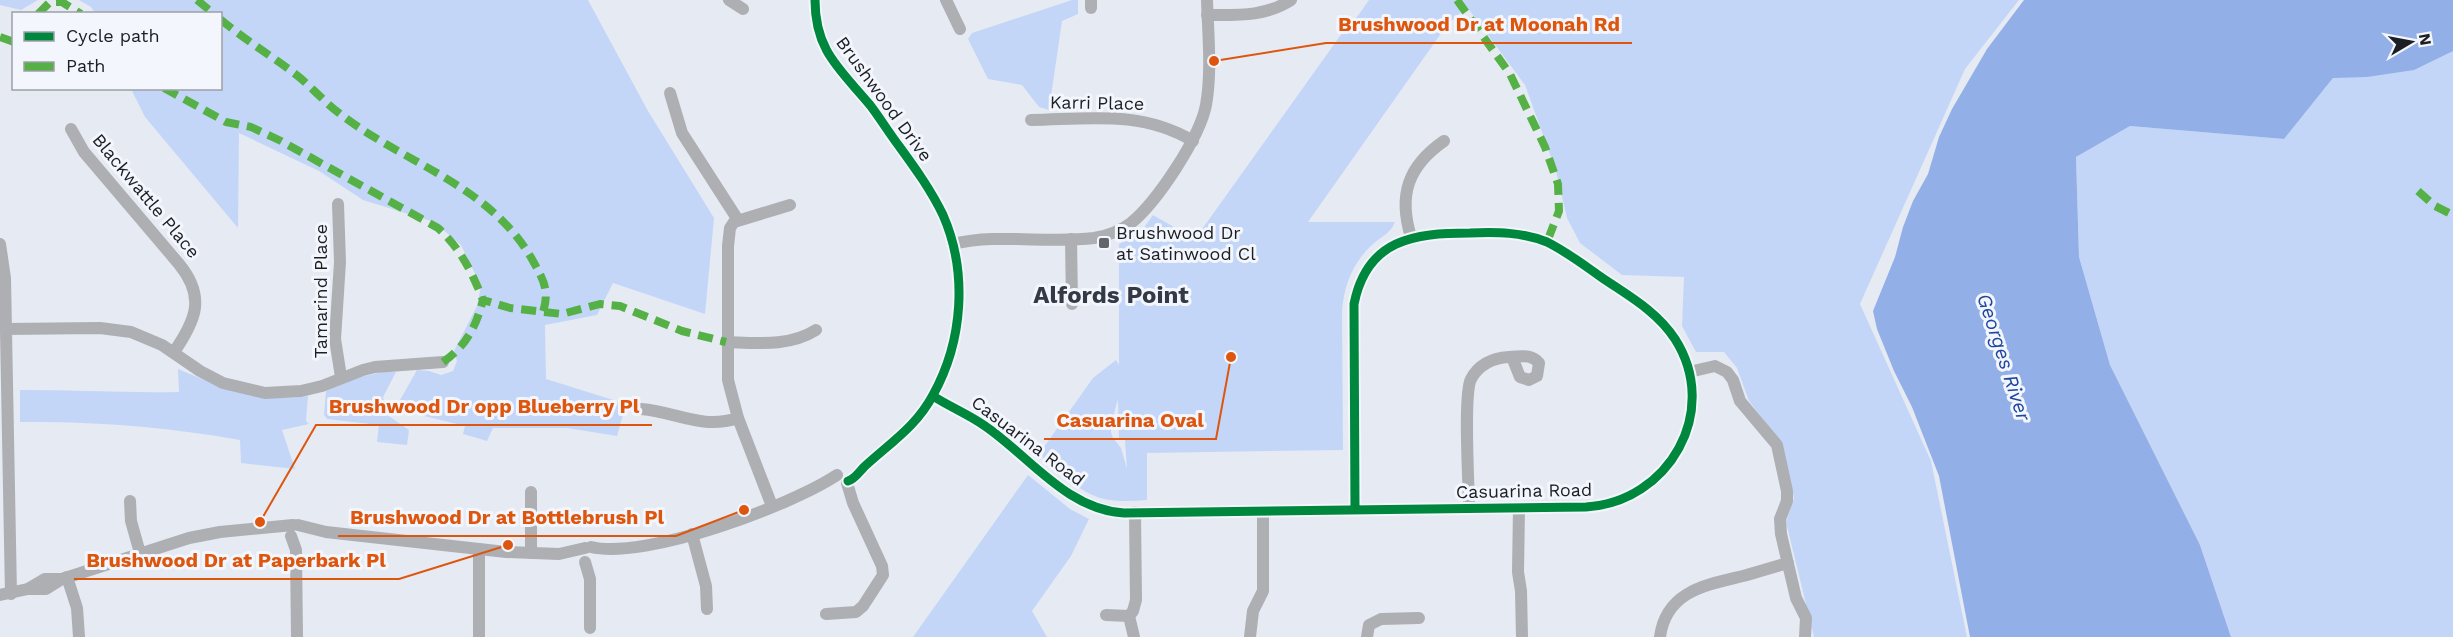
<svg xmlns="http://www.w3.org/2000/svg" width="2453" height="637" font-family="'Work Sans',sans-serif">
<rect width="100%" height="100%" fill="#e6eaf3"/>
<g fill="#c4d6f8" fill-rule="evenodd">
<path d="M0 0H38L21 10 0 5Z"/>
<path d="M79 0H588L648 111 714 218 705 314 613 283 597 315 545 325 546 379 626 404 617 436 567 428H493L487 441 463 434 465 426 416 414 401 404 400 400 417 370 429 371 441 375 453 371 457 361 454 351 477 306 481 286 461 245 434 222 363 200 319 171 239 133 238 228 145 117 131 89 220 88V14L95 13 91 7Z"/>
<path d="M1072 0H1078V14L1062 21 1049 110 1039 107 1022 85 988 79 968 39 972 33Z"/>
<path d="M1369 0H2019L1965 69 1860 304 1931 461 1967 637H1814L1786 522 1794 498 1781 443 1749 401 1737 368 1724 352H1696L1682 326 1684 277 1622 275 1580 243 1567 218 1556 171 1525 85 1467 7 1447 25 1308 222H1395C1391 233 1382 236 1373 244 1353 262 1344 285 1342 311L1343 450 1147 453V500C1133 501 1118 502 1104 499 1079 493 1058 470 1039 454L1093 378 1116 360 1119 365V244L1140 233 1153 215 1195 239 1350 22 1357 17ZM1118 399 1119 440H1125L1127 469 1121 448 1113 438 1111 432V424Z"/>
<path d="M2453 0V637H2231L2200 545 2110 365 2079 257 2076 157 2130 126 2284 139 2333 78Z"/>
<path d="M178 369C225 389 256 403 308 396L306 421 309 424 282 430 295 469 241 463 240 440C168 427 94 421 20 422V390C73 390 126 393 179 392Z"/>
<path d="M383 372H396L383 397 386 414 409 430 407 445 377 442 379 425 327 419 324 415 326 391 356 378Z"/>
<path d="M1028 475 1070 509 1089 519 1071 556 1032 611 1047 637H913Z"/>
</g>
<path fill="#93afe7" d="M2024 0H2453V51L2414 70 2367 77 2333 78 2284 139 2130 126 2076 157 2079 257 2110 365 2200 545 2231 637H1970L1939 476 1912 407 1894 371 1877 329 1873 311 1895 257 1903 227 1913 201 1928 174 1939 137 1952 109 1987 49Z"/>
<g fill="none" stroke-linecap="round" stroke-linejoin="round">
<g stroke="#aeafb3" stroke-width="12">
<path d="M729 0 743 9"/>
<path d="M815 0C815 51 840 69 870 105 880 118 889 133 899 146 915 168 931 190 943 215 968 272 963 341 933 395 916 427 890 443 864 467 859 472 855 479 848 481"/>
<path d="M946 0 960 29"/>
<path d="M1091 8V0"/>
<path d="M1207 15C1237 15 1265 17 1291 0"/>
<path d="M670 93 682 133 738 220"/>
<path d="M1031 120C1089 119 1141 110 1193 141"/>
<path d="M71 129 84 152 179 264C206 297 196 320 174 352"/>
<path d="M338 204 340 262 335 339 341 377"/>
<path d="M1411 237C1398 195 1408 166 1444 141"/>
<path d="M1071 239 1072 304"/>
<path d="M0 244 5 278 11 594"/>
<path d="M953 244C999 233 1047 244 1094 238 1107 236 1120 231 1131 223 1157 202 1200 137 1206 105 1212 71 1208 34 1207 0"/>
<path d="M6 329 100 328 131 332 162 345 200 371 223 383 265 393 301 391 322 386 363 370 375 367 443 362"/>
<path d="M726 342C757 343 789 347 816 330"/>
<path d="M1689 372 1715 366 1727 372 1733 380 1740 401 1777 445 1787 491V501L1780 519 1781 534 1796 598 1806 618 1805 637"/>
<path d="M933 396C950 407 968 414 985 426 1029 456 1067 510 1124 513L1586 507C1669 502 1721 411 1675 339 1657 311 1627 295 1601 277 1584 265 1567 252 1547 242 1522 232 1497 232 1470 233 1414 233 1367 239 1354 304L1355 510"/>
<path d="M641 409C678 412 701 430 738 418"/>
<path d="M531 492V553"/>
<path d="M130 501 131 521 140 553"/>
<path d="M772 506 738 418 728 380V246L730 228 734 222 790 205"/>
<path d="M1469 508C1469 485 1463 395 1471 379 1479 364 1493 358 1509 357 1520 357 1531 353 1539 363L1537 376 1529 380 1520 377 1512 357"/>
<path d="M1519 508 1518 572 1521 591 1522 637"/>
<path d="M298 525 326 532 506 552 559 554 585 548"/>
<path d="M692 534 706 586 707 609"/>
<path d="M291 536 296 550 297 637"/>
<path d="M591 547C645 560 790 506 837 475"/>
<path d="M585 562 590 579V628"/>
<path d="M67 577 77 608 79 637"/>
<path d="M28 589 45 579H62"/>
<path d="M0 595 28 589H46L62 579 189 538 220 532 293 525"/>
<path d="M826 614 856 612 863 606 883 575 882 566 853 503 847 483"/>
<path d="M1106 615 1129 616"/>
<path d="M479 637V549"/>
<path d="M1134 637 1129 616 1133 611 1136 600 1135 512"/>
<path d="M1250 637 1253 611 1263 591V511"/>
<path d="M1367 637 1369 625 1381 619 1419 618"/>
<path d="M1660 637C1666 591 1706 585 1743 576 1758 572 1773 567 1788 563"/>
</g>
<g stroke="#55b145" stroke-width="8" stroke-dasharray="15 8" stroke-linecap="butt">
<path d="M197 0 214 14"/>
<path d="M1457 0 1510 74 1545 147 1558 184 1559 211 1547 242"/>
<path d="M38 14 50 2H62L81 14"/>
<path d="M220 19C244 39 270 55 294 73 310 85 323 101 339 113 404 164 490 184 533 261 543 279 550 290 543 312"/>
<path d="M0 37 14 42"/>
<path d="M164 88 226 122 251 127 281 141 438 228C460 248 472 272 483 300"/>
<path d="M2418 191 2435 206 2453 215"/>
<path d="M443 362C466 346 476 327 483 300L510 308 562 314 600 304 620 306 682 331 726 342"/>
</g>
<g stroke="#f3f6fc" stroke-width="13">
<g id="cycleway">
<path d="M815 0C815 51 840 69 870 105 880 118 889 133 899 146 915 168 931 190 943 215 968 272 963 341 933 395 916 427 890 443 864 467 859 472 855 479 848 481"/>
<path d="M933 396C950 407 968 414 985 426 1029 456 1067 510 1124 513L1586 507C1669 502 1721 411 1675 339 1657 311 1627 295 1601 277 1584 265 1567 252 1547 242 1522 232 1497 232 1470 233 1414 233 1367 239 1354 304L1355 510"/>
</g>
</g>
<use href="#cycleway" stroke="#00873e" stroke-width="9"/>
</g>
<rect fill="#62656c" stroke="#f3f6fc" stroke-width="2" x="1098" y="237" width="12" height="12" rx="3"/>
<g text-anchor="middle" stroke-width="6" stroke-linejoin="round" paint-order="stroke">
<g font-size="18" fill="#1b1e23" stroke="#f3f6fc">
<text transform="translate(884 99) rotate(54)" y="6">Brushwood Drive</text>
<text transform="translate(1097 103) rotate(1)" y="6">Karri Place</text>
<text transform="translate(146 196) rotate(50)" y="6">Blackwattle Place</text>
<text transform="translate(321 291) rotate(-90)" y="6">Tamarind Place</text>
<text transform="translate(1028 441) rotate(37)" y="6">Casuarina Road</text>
<text transform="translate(1524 491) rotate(-1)" y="6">Casuarina Road</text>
</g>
<g font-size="18" fill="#1b1e23" stroke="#f3f6fc" text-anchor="start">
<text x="1116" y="239">Brushwood Dr<tspan x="1116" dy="21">at Satinwood Cl</tspan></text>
</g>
<g font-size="20" font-style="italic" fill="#1d469f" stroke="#f3f6fc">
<text transform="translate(2004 357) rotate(72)" y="7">Georges River</text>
</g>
<g font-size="24" font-weight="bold" fill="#343a45" stroke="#f3f6fc">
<text x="1111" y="303">Alfords Point</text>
</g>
</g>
<path fill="none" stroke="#de560d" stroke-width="2" d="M1214 61L1326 43H1632M260 522L316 425H652M1231 357L1216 439H1044M744 510L676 536H338M508 545L399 579H74"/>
<g fill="#de560d" stroke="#f3f6fc" stroke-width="2">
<circle cx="1214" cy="61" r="6"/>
<circle cx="260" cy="522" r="6"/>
<circle cx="1231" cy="357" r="6"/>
<circle cx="744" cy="510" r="6"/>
<circle cx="508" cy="545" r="6"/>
</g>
<g font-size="20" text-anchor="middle" font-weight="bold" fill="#de560d" stroke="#f3f6fc" stroke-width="6" stroke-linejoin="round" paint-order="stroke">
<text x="1479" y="31">Brushwood Dr at Moonah Rd</text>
<text x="484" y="413">Brushwood Dr opp Blueberry Pl</text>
<text x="1130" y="427">Casuarina Oval</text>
<text x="507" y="524">Brushwood Dr at Bottlebrush Pl</text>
<text x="236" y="567">Brushwood Dr at Paperbark Pl</text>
</g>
<rect x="12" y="12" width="210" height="78" fill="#f3f6fc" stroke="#9da0a5" stroke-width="1.5"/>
<rect x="24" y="32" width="30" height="9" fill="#00873e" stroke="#9da0a5" stroke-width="1.5"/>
<text x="66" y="42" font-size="18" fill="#1b1e23">Cycle path</text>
<rect x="24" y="62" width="30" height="9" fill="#55b145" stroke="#9da0a5" stroke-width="1.5"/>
<text x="66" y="72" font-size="18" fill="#1b1e23">Path</text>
<g transform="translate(2411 42) rotate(80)" stroke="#f3f6fc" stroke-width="4.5" paint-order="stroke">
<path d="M0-4.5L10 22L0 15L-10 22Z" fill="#1b1e23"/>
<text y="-9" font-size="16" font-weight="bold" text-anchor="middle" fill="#1b1e23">N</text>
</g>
</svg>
